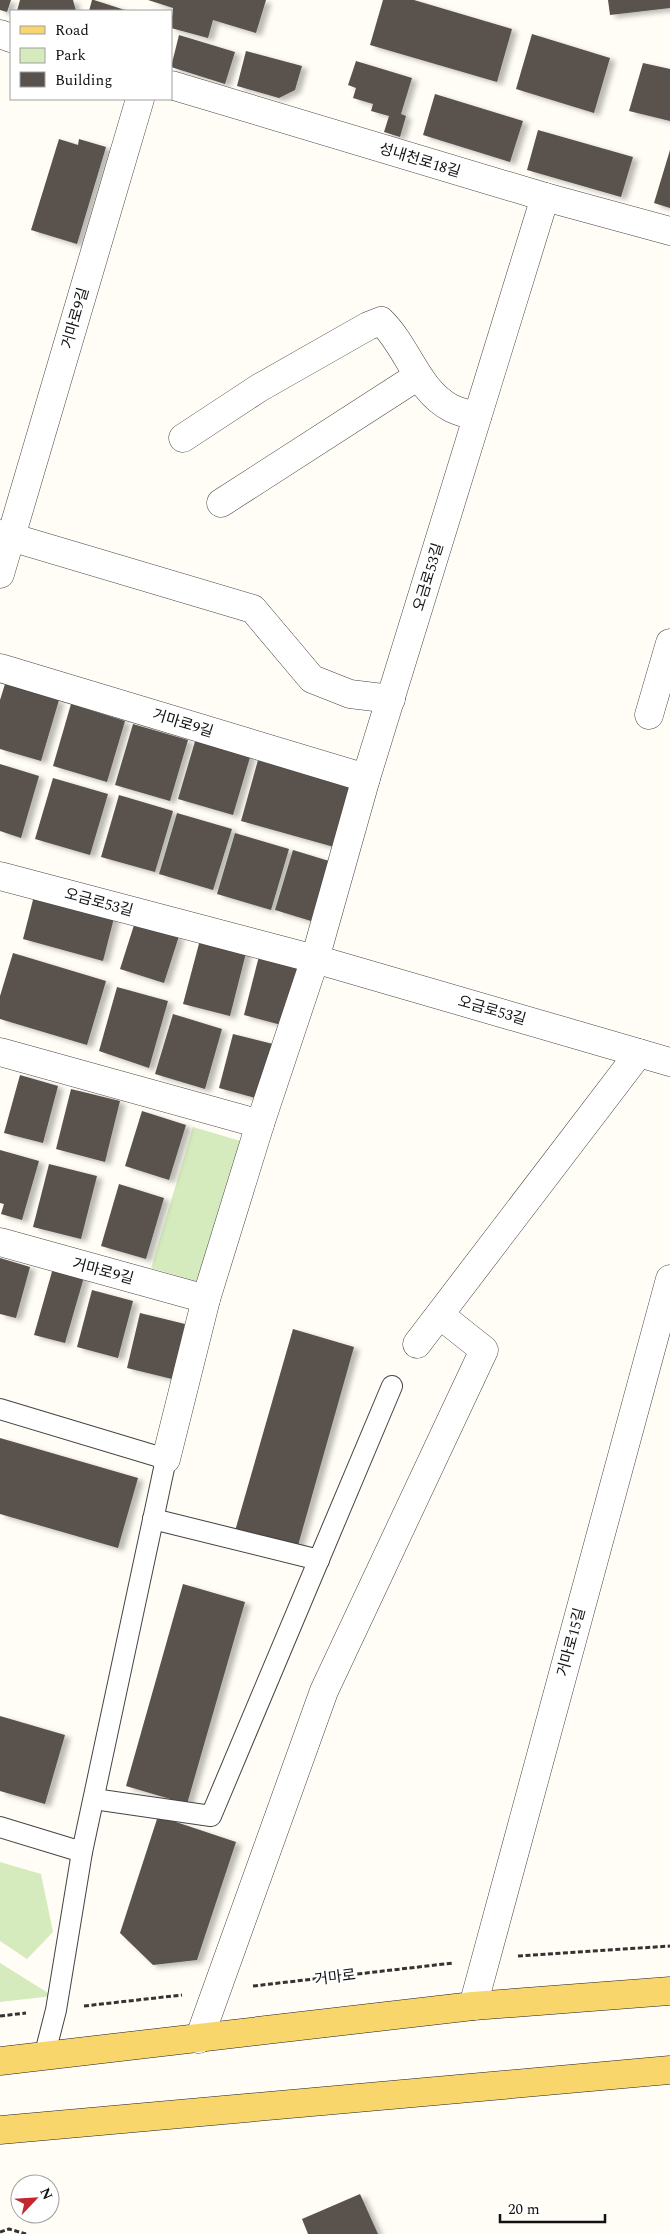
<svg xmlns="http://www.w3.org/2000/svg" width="670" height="2234" font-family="Spectral,'Noto Sans KR',serif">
<defs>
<filter id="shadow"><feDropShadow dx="5.5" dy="3" stdDeviation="2.5" flood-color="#0004"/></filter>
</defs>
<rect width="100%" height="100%" fill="#fffdf5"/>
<g fill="#d5ebbd">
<path d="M193 1127 244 1142 202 1283 151 1268Z"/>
<path d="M0 1862 41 1874 53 1932 27 1959 0 1941Z"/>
<path d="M0 1963 53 1996 0 2002Z"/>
</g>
<g fill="#5a524d" filter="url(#shadow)">
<path d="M0 0H11L7 12 0 10Z"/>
<path d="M20 0H73L76 11H17Z"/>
<path d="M92 0H94L128 11H89Z"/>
<path d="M148 0H266L256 33 213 20 208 38 171 28 173 8Z"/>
<path d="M383 0H414L512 29 497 82 370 45Z"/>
<path d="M608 0H670V8L610 15Z"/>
<path d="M532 34 610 58 594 113 516 89Z"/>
<path d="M179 35 235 52 225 84 171 67Z"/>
<path d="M246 51 302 66 295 90 279 98 237 86Z"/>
<path d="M356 61 412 78 401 114 406 116 400 137 384 132 389 116 371 111 373 104 353 98 356 88 348 85Z"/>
<path d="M643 63 670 69V121L629 111Z"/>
<path d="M435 94 523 121 510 162 423 135Z"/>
<path d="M538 130 633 157 621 197 527 170Z"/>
<path d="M59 139 78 145 79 139 106 147 77 244 31 230Z"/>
<path d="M670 150V208L654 203Z"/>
<path d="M5 684 59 700 41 761 0 749V700Z"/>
<path d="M71 704 125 721 107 782 53 766Z"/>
<path d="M133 724 188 740 170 801 115 785Z"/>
<path d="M196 738 251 754 233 815 178 799Z"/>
<path d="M258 760 350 786 334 847 241 821Z"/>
<path d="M0 764 39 776 21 838 0 831Z"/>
<path d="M53 778 108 794 90 855 35 839Z"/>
<path d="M119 795 173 811 155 872 101 857Z"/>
<path d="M177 813 232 829 213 890 159 874Z"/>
<path d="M235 833 289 849 271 910 217 894Z"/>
<path d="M293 850 329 861 311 921 275 910Z"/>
<path d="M35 892 115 914 103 961 23 939Z"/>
<path d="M135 922 179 936 164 983 120 969Z"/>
<path d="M201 936 247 949 230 1016 183 1004Z"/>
<path d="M13 953 106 981 87 1045 0 1019V996Z"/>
<path d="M259 956 300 966 285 1026 244 1015Z"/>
<path d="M117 987 168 1001 149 1068 99 1051Z"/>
<path d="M173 1014 222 1029 205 1089 155 1074Z"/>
<path d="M233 1034 277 1045 263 1100 219 1088Z"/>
<path d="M20 1075 58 1086 43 1143 4 1133Z"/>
<path d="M71 1089 120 1101 105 1162 56 1149Z"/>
<path d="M142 1111 186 1125 169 1180 125 1166Z"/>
<path d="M0 1150 39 1161 22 1220 1 1214 4 1204 0 1203Z"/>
<path d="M49 1164 97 1176 81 1239 33 1227Z"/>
<path d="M119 1184 164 1198 146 1259 101 1246Z"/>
<path d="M0 1258 30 1267 16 1318 0 1314Z"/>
<path d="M53 1268 84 1277 65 1343 34 1335Z"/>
<path d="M92 1290 133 1301 118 1358 77 1347Z"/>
<path d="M140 1313 185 1324 172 1379 127 1368Z"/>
<path d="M293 1329 354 1347 297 1549 235 1531Z"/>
<path d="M0 1438 138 1478 118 1548 0 1514Z"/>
<path d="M183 1584 245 1602 187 1804 126 1786Z"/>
<path d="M0 1716 65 1735 45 1804 0 1791Z"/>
<path d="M158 1816 236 1842 197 1960 153 1965 120 1933Z"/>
<path d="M360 2194 378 2234H308L302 2219Z"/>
</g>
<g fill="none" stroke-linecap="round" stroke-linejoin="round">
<g stroke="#444" stroke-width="22">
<g id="service">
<path d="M0 1409 166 1459 82 1852 0 1827"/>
<path d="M153 1519 319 1560"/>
<path d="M94 1799 211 1816 392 1386"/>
<path d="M44 2057 56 2010 82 1852"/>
</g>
</g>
<g stroke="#444" stroke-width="29">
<g id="minor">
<path d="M0 34 11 38"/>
<path d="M171 85 545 197 670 231"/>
<path d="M183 438 259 388 368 326 381 321C408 347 417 390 451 408 459 412 469 414 477 417"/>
<path d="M221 503 418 376"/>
<path d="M0 534 253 609 312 679 350 694 391 699"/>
<path d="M0 574 140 99"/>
<path d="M0 668 366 778"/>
<path d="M649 715 670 643"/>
<path d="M0 876 315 959 670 1062"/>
<path d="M0 1052 260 1124"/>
<path d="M0 1242 206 1299"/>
<path d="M417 1344 639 1053"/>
<path d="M166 1459 206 1299 260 1124 315 959 366 778 545 197"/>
<path d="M473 2006 670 1279"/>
<path d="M199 2039 324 1691 484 1350 440 1315"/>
</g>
</g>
<g stroke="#222" stroke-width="29">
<g id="primary">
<path d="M0 2061 473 2006 670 1991"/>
<path d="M0 2130 670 2070"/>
</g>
</g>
<g stroke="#333" stroke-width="3" stroke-dasharray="5 2.5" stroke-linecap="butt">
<path d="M518 1956 670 1946"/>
<path d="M253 1986 453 1963"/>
<path d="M84 2006 182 1995"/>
<path d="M0 2016 26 2013"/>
<path d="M0 2232 9 2229 26 2234"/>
</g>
<use href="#service" stroke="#fff" stroke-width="20"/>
<use href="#minor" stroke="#fff" stroke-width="28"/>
<use href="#primary" stroke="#f9d66b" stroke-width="28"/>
</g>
<g text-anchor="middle" stroke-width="5" stroke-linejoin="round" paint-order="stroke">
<g font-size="15" fill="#111" stroke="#fff">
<text transform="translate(420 160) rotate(17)" y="5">성내천로18길</text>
<text transform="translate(75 318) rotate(-74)" y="5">거마로9길</text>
<text transform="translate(428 577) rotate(-73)" y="5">오금로53길</text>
<text transform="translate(183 723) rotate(17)" y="5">거마로9길</text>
<text transform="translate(99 902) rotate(15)" y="5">오금로53길</text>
<text transform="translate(492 1010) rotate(16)" y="5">오금로53길</text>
<text transform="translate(103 1271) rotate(15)" y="5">거마로9길</text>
<text transform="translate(571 1642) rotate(-75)" y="5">거마로15길</text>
<text transform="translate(335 1977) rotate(-7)" y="5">거마로</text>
</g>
</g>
<rect x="10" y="10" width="162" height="90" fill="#ffffff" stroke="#a0a0a0"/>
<rect x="20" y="26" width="25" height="8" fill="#f9d66b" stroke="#a0a0a0"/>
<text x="55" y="35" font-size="15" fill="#111111">Road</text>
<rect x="20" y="48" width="25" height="15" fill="#d5ebbd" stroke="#a0a0a0"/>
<text x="55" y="60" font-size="15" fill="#111111">Park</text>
<rect x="20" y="72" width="25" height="15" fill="#5a524d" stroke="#a0a0a0"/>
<text x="55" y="85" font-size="15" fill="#111111">Building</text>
<g transform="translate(35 2199) rotate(65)"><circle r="24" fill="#ffffff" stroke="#a0a0a0"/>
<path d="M0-4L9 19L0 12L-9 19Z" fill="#c4262e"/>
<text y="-8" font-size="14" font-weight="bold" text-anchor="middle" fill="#111111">N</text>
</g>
<path d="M500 2214v8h105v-8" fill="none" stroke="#111111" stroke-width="2.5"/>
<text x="508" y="2214" font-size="15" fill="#111111" stroke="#ffffff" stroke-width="4" paint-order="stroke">20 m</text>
</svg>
